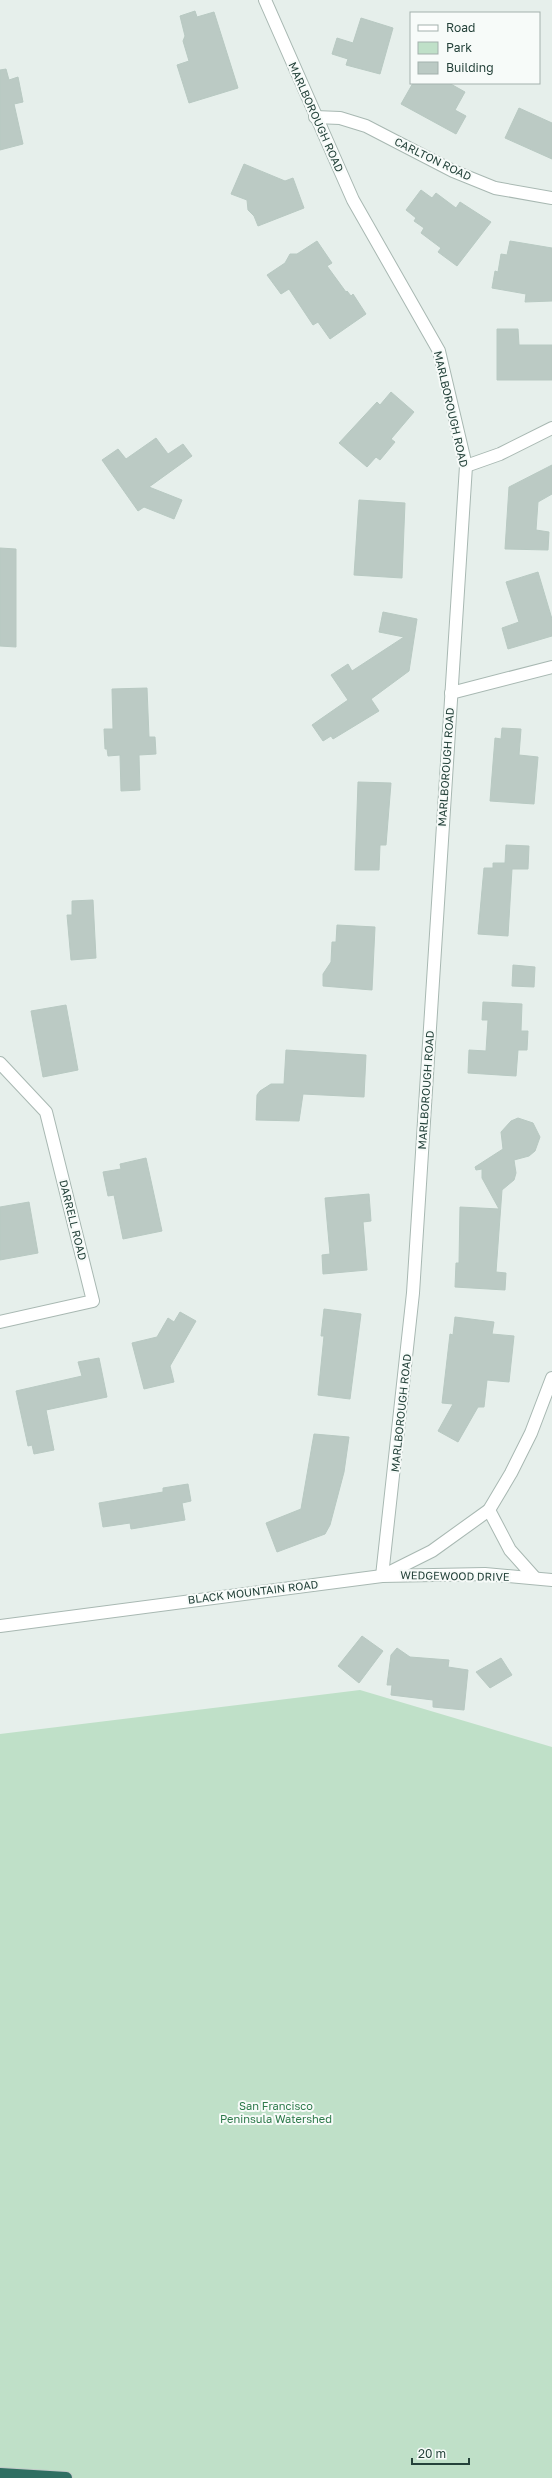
<svg xmlns="http://www.w3.org/2000/svg" width="552" height="2478" font-family="'Golos Text',sans-serif">
<rect width="100%" height="100%" fill="#e6efeb"/>
<path fill="#bfe0c8" d="M360 1690 552 1747V2478H0V1734Z"/>
<g fill="#bbcac4" stroke="#b8c9c2">
<path d="M195 11 197 17 214 12 238 88 189 103 177 65 189 61 183 41 185 36 180 16Z"/>
<path d="M361 18 393 28 380 74 346 65 348 59 332 54 337 38 353 43Z"/>
<path d="M6 69 9 80 18 77 23 102 14 104 23 144 0 150V70Z"/>
<path d="M413 83H449L465 92 455 110 466 116 456 134 401 104Z"/>
<path d="M519 108 552 123V159L505 138Z"/>
<path d="M244 164 285 181 293 178 304 208 258 226 254 216 248 210 247 200 231 194Z"/>
<path d="M421 190 432 198 436 193 456 208 460 202 491 222 457 266 438 252 441 248 421 233 424 228 414 221 416 218 406 210Z"/>
<path d="M317 241 332 263 327 266 346 292 347 291 351 296 353 294 366 314 330 339 318 322 313 325 289 289 281 294 267 275 285 263 290 254H297Z"/>
<path d="M510 241 552 248V301L525 302 526 294 492 288 495 271 498 272 501 254 507 255Z"/>
<path d="M497 329H518L519 345H552V380H497Z"/>
<path d="M391 392 414 412 391 439 395 442 380 460 376 457 367 467 339 443 377 402 380 405Z"/>
<path d="M156 438 168 454 183 444 192 456 149 487 182 500 174 519 144 507 138 511 102 460 118 449 126 459Z"/>
<path d="M552 465V494L538 502 536 530 549 532 548 550 505 549 509 487Z"/>
<path d="M359 500 405 503 402 578 354 575Z"/>
<path d="M0 548 16 549V647L0 646Z"/>
<path d="M538 572 552 619V636L508 649 502 628 519 622 506 582Z"/>
<path d="M383 612 417 619 409 671 371 699 379 711 333 739 331 736 323 741 312 725 348 700 331 675 348 664 352 671 404 637 379 632Z"/>
<path d="M147 688 149 737H155L156 754 139 755 140 790 121 791 120 755 108 756 107 749H105L104 729H113L112 689Z"/>
<path d="M502 728 521 729 519 755 538 757 534 804 490 801 495 738 501 739Z"/>
<path d="M358 782 391 783 386 845H380L379 870H355Z"/>
<path d="M506 845 529 846 528 869H512L508 936 478 934 484 868H493V863H505Z"/>
<path d="M93 900 96 958 71 960 67 915H72V901Z"/>
<path d="M337 925 375 927 372 990 323 986V974L331 962 332 942H336Z"/>
<path d="M513 965 535 967 534 987 512 986Z"/>
<path d="M483 1002 522 1004 521 1031H528L527 1050H518L516 1076 468 1073 469 1050 486 1051 488 1020H482Z"/>
<path d="M66 1005 78 1070 43 1077 31 1011Z"/>
<path d="M286 1050 366 1055 364 1097 303 1094 299 1121 256 1120 257 1095 260 1091 271 1084H284Z"/>
<path d="M518 1118 533 1123 540 1137 535 1151 529 1156 514 1160 516 1173 514 1180 502 1190 496 1272 506 1273 505 1290 455 1287 456 1263H459L460 1207 499 1209 482 1178V1169L476 1170 475 1167 503 1149 501 1132 511 1121Z"/>
<path d="M146 1158 162 1231 123 1239 114 1195 108 1196 103 1172 121 1169 120 1164Z"/>
<path d="M369 1194 371 1221 363 1222 367 1270 323 1274 322 1255 330 1254 325 1198Z"/>
<path d="M29 1202 38 1253 0 1260V1207Z"/>
<path d="M324 1309 361 1314 350 1399 318 1395 324 1336H321Z"/>
<path d="M180 1312 196 1321 170 1366 174 1382 144 1389 132 1343 157 1337 168 1318 174 1322Z"/>
<path d="M455 1317 494 1322 492 1334 514 1336 509 1382 487 1380 484 1407H478L458 1442 438 1431 453 1404 442 1403 450 1334 453 1335Z"/>
<path d="M99 1358 107 1397 46 1410 54 1450 34 1454 32 1445 28 1446 16 1391 82 1376 78 1362Z"/>
<path d="M314 1434 349 1437 344 1472 330 1525 325 1534 277 1552 266 1523 301 1509Z"/>
<path d="M188 1484 191 1501 182 1503 185 1520 131 1529 130 1523 103 1527 99 1503 163 1492V1488Z"/>
<path d="M362 1636 383 1651 359 1683 338 1666Z"/>
<path d="M397 1648 410 1657 449 1660 448 1667 468 1670 464 1710 433 1707V1700L391 1695 392 1685H387L391 1655Z"/>
<path d="M501 1658 512 1675 490 1688 476 1672Z"/>
</g>
<g fill="none" stroke-linecap="round" stroke-linejoin="round">
<g stroke="#a8b8b2" stroke-width="14">
<g id="minor">
<path d="M265 0 353 200 439 351 466 466 413 1293 382 1576 485 1574 552 1580"/>
<path d="M315 117 340 118 366 126 453 171 495 188 552 198"/>
<path d="M466 466 500 454 552 428"/>
<path d="M451 693 552 667"/>
<path d="M0 1063 46 1112 93 1301 0 1322"/>
<path d="M489 1510 510 1550 535 1578"/>
<path d="M0 1626 382 1576 432 1551 489 1510 511 1473 531 1433 552 1378"/>
</g>
</g>
<g stroke="#c2cac8" stroke-width="14">
<path id="motorway" d="M0 2474 66 2478"/>
</g>
<use href="#minor" stroke="#fff" stroke-width="12"/>
<use href="#motorway" stroke="#2f6f62" stroke-width="12"/>
</g>
<g text-anchor="middle" stroke-width="4" stroke-linejoin="round" paint-order="stroke">
<g font-size="11" fill="#24423a" stroke="#f7fbf9">
<text transform="translate(316 117) rotate(66)" y="4">MARLBOROUGH ROAD</text>
<text transform="translate(433 159) rotate(26)" y="4">CARLTON ROAD</text>
<text transform="translate(451 409) rotate(77)" y="4">MARLBOROUGH ROAD</text>
<text transform="translate(446 767) rotate(-86)" y="4">MARLBOROUGH ROAD</text>
<text transform="translate(426 1090) rotate(-86)" y="4">MARLBOROUGH ROAD</text>
<text transform="translate(73 1220) rotate(76)" y="4">DARRELL ROAD</text>
<text transform="translate(401 1413) rotate(-84)" y="4">MARLBOROUGH ROAD</text>
<text transform="translate(455 1576) rotate(1)" y="4">WEDGEWOOD DRIVE</text>
<text transform="translate(253 1592) rotate(-7)" y="4">BLACK MOUNTAIN ROAD</text>
</g>
<g font-size="11" fill="#2d7a4b" stroke="#f7fbf9">
<text x="276" y="2110">San Francisco<tspan x="276" dy="13">Peninsula Watershed</tspan></text>
</g>
</g>
<rect x="410" y="12" width="130" height="72" fill="#f7fbf9" stroke="#a3b1ad"/>
<rect x="418" y="25" width="20" height="6" fill="#ffffff" stroke="#a3b1ad"/>
<text x="446" y="32" font-size="12" fill="#24423a">Road</text>
<rect x="418" y="42" width="20" height="12" fill="#bfe0c8" stroke="#a3b1ad"/>
<text x="446" y="52" font-size="12" fill="#24423a">Park</text>
<rect x="418" y="62" width="20" height="12" fill="#bbcac4" stroke="#a3b1ad"/>
<text x="446" y="72" font-size="12" fill="#24423a">Building</text>
<path d="M412 2458v6h57v-6" fill="none" stroke="#24423a" stroke-width="2"/>
<text x="418" y="2458" font-size="12" fill="#24423a" stroke="#f7fbf9" stroke-width="3" paint-order="stroke">20 m</text>
</svg>
